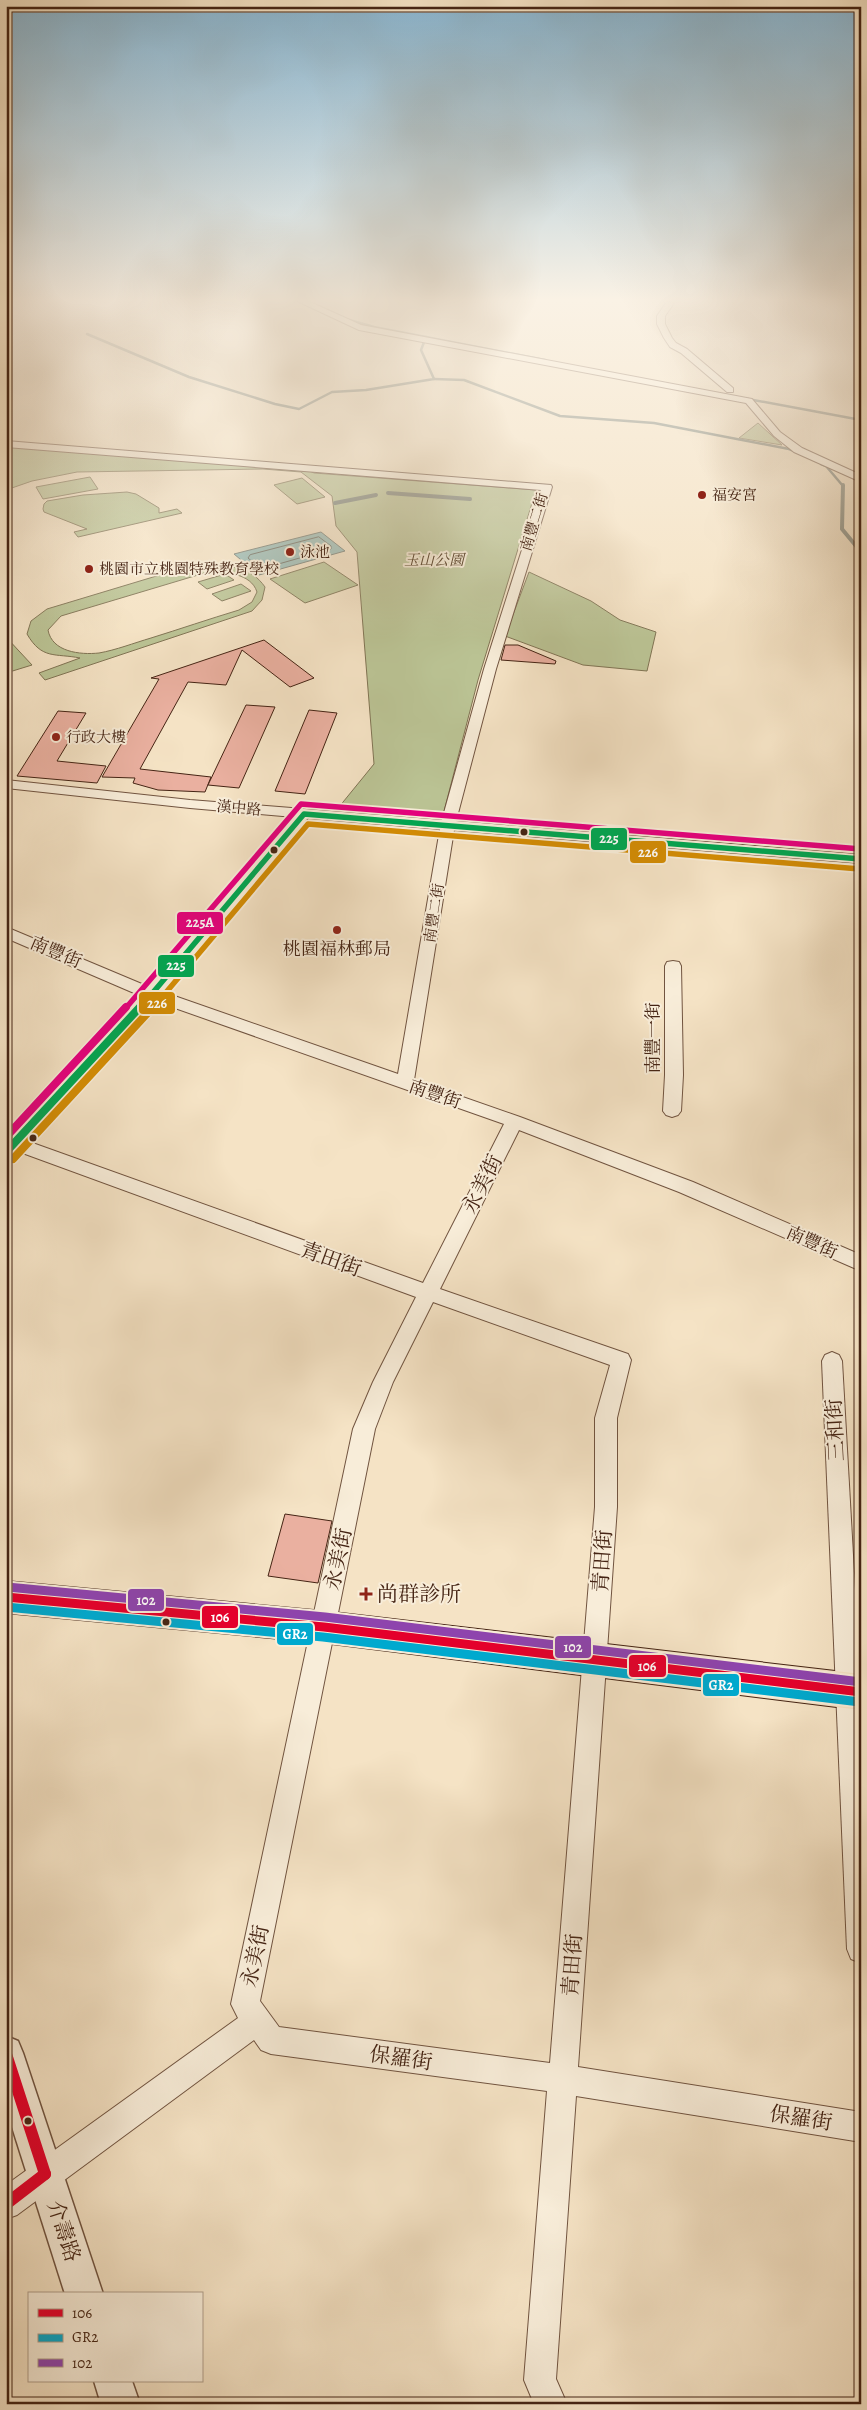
<svg xmlns="http://www.w3.org/2000/svg" width="867" height="2410" font-family="Alegreya,'Noto Serif TC',serif">
<rect width="100%" height="100%" fill="#f5e3c5"/>
<filter id="stains"><feTurbulence type="fractalNoise" baseFrequency=".004" numOctaves="4"/><feColorMatrix values="0 0 0 0 .2 0 0 0 0 .09 0 0 0 0 .02 0 0 0 .5 -.17"/></filter>
<radialGradient id="worn" r=".72"><stop offset=".6" stop-color="#630" stop-opacity="0"/><stop offset="1" stop-color="#630" stop-opacity=".3"/></radialGradient>
<g fill="#bbc495" stroke="#807454" fill-rule="evenodd">
<path d="M758 423 782 445 739 438Z"/>
<path d="M6 446 306 469 314 473 536 490 478 680 442 819 421 814 339 807 374 764 357 552 336 526 332 496 301 472 263 469 77 472 32 481 6 490Z"/>
<path d="M90 477 98 489 43 499 36 487Z"/>
<path d="M302 478 325 497 297 504 274 485Z"/>
<path d="M127 492 136 494 159 508V513L177 509 182 513 78 537 74 532 87 529 44 512 43 509 44 504 47 501 83 495Z"/>
<path d="M324 562 358 585 305 603 270 579Z"/>
<path d="M209 564C232 566 251 567 265 587L262 600 252 611 45 680 39 673 80 658C55 653 42 660 27 634L31 621 47 609 183 568ZM208 572C225 572 251 573 257 592L252 602 239 610C209 619 180 629 151 638 134 643 116 650 99 653 80 655 52 652 48 630L61 616Z"/>
<path d="M529 572 591 601 620 620 656 632 647 671 583 665 505 636Z"/>
<path d="M225 574 234 580 207 589 198 582Z"/>
<path d="M241 584 251 591 222 601 212 594Z"/>
<path d="M6 637 32 665 6 673Z"/>
</g>
<path fill="#9cbeb8" stroke="#798076" d="M321 532 345 551 259 575 234 554Z"/>
<g fill="none" stroke-linecap="round" stroke-linejoin="round">
<path stroke="#707166" stroke-width="1" d="M319 537 331 546V549L261 569 248 558 250 555Z"/>
<g stroke="#798076" stroke-width="2.5">
<path d="M346 319 374 327 545 360"/>
<path d="M87 334 189 377 275 404 299 409 332 392 366 390 434 379 421 350 426 337"/>
<path d="M434 379 464 380 560 416 654 423 789 449 799 453"/>
<path d="M748 399 861 420"/>
<path d="M821 464 826 466 843 486"/>
</g>
<g stroke="#798076" stroke-width="4">
<path d="M843 485 842 529 861 552"/>
<path d="M388 493 470 499"/>
<path d="M335 503 376 495"/>
</g>
</g>
<g fill="#eab0a0" stroke="#452414">
<path d="M264 640 314 678 290 687 242 650 226 685 188 682 140 769 211 777 205 792 158 790 133 783 135 778 102 777 159 679 151 678Z"/>
<path d="M505 645H518L556 661 555 664 501 660Z"/>
<path d="M246 705 275 707 239 788 208 785Z"/>
<path d="M309 710 337 713 305 794 275 791Z"/>
<path d="M58 711 86 713 57 761 106 766 97 783 17 776Z"/>
<path d="M285 1514 332 1521 318 1583 268 1576Z"/>
</g>
<g fill="none" stroke-linecap="round" stroke-linejoin="round">
<g stroke="#715440" stroke-width="2">
<g id="minor">
<path d="M297 301H308L361 325 752 399 780 432 802 448 861 475V482L794 452 774 436 746 403 359 330Z"/>
<path d="M664 301 674 303 665 316V324L672 338 676 343 687 349 733 388V392H727L681 353 670 347 664 338 657 324V316L666 303Z"/>
<path d="M6 441 551 485 552 487 496 669 456 821 861 855V863L454 830 414 1080 520 1117 693 1182 861 1255V1271L679 1192 519 1130 440 1289 628 1354 631 1360 617 1418V1507L578 2067 861 2112V2142L576 2096 556 2379 567 2404H534L524 2380 547 2091 271 2054 261 2050 254 2040 17 2215 6 2219V2185L238 2018 231 2004 353 1429 373 1382 416 1297 17 1151 13 1156 6 1157 8 1138 141 996 6 938V927L149 987 294 817 190 808 6 788V780L190 800 442 820 484 669 541 490 6 447ZM308 818 440 829 398 1074 163 992ZM155 1001 504 1124 423 1283 27 1141ZM433 1302 610 1365 595 1418V1507L550 2063 279 2027 260 2001 375 1429 393 1382Z"/>
<path d="M673 961 679 962 681 966 683 1075 681 1111 678 1115 672 1117 666 1115 663 1111 665 1075V966L667 962Z"/>
<path d="M832 1352 839 1355 842 1361 861 1696V1963L851 1959 847 1949 822 1361 825 1355Z"/>
</g>
</g>
<g stroke="#715440" stroke-width="3">
<g id="tertiary">
<path d="M6 2036 18 2041 23 2053 103 2294H65L6 2108Z"/>
<path d="M94 2381H132L140 2404H101Z"/>
</g>
</g>
<g stroke="#452414" stroke-width="2">
<path id="primary" d="M6 1581 324 1611 861 1674V1710L324 1643 6 1613Z"/>
</g>
<use href="#minor" fill="#f8edd9" fill-rule="evenodd"/>
<use href="#tertiary" fill="#f8edd9" fill-rule="evenodd"/>
<use href="#primary" fill="#f5e3c5" fill-rule="evenodd"/>
<g stroke="#f8edd9" stroke-width="13">
<path id="bus-1-far1" d="M6 1597 324 1627 861 1692"/>
</g>
<g stroke="#f8edd9" stroke-width="16">
<g id="bus-1">
<path d="M6 2054 45 2174"/>
<path d="M6 2204 45 2174"/>
</g>
</g>
<g stroke="#f8edd9" stroke-width="13">
<path id="bus-2" d="M6 1607 323 1637 860 1702"/>
</g>
<g stroke="#f8edd9" stroke-width="13">
<path id="bus-3" d="M7 1587 325 1617 861 1682"/>
</g>
<g stroke="#f8edd9" stroke-width="9">
<path id="bus-4-far1" d="M139 1009 304 814 861 859"/>
</g>
<g stroke="#f8edd9" stroke-width="11">
<path id="bus-4" d="M6 1152 140 1007"/>
</g>
<g stroke="#f8edd9" stroke-width="9">
<path id="bus-5-far1" d="M152 1009 308 824 860 869"/>
</g>
<g stroke="#f8edd9" stroke-width="11">
<path id="bus-5" d="M13 1159 153 1007"/>
</g>
<g stroke="#f8edd9" stroke-width="9">
<path id="bus-6-far1" d="M125 1009 301 804 861 849"/>
</g>
<g stroke="#f8edd9" stroke-width="11">
<path id="bus-6" d="M6 1137 126 1007"/>
</g>
<use href="#bus-1-far1" stroke="#e4002b" stroke-width="9"/>
<use href="#bus-1" stroke="#e4002b" stroke-width="12"/>
<use href="#bus-2" stroke="#00a9ce" stroke-width="9"/>
<use href="#bus-3" stroke="#8e44ad" stroke-width="9"/>
<use href="#bus-4-far1" stroke="#00a651" stroke-width="5.5"/>
<use href="#bus-4" stroke="#00a651" stroke-width="8"/>
<use href="#bus-5-far1" stroke="#d38c04" stroke-width="5.5"/>
<use href="#bus-5" stroke="#d38c04" stroke-width="8"/>
<use href="#bus-6-far1" stroke="#e5007d" stroke-width="5.5"/>
<use href="#bus-6" stroke="#e5007d" stroke-width="8"/>
</g>
<linearGradient id="sky" x2="0" y2="1"><stop stop-color="#89b8d5"/><stop offset="0.47" stop-color="#faf2e5"/><stop offset="1" stop-color="#faf2e5" stop-opacity="0"/></linearGradient>
<rect width="867" height="639" fill="url(#sky)"/>
<g fill="#8f2418" stroke="#f8edd9" stroke-width="2">
<circle cx="702" cy="495" r="5"/>
<circle cx="290" cy="552" r="5"/>
<circle cx="89" cy="569" r="5"/>
<circle cx="56" cy="737" r="5"/>
<circle cx="337" cy="930" r="5"/>
<path d="M363.5 1586.5h5v5h5v5h-5v5h-5v-5h-5v-5h5z"/>
</g>
<g fill="#452414" stroke="#f8edd9" stroke-width="2">
<circle cx="524" cy="832" r="4.5"/>
<circle cx="274" cy="850" r="4.5"/>
<circle cx="33" cy="1138" r="4.5"/>
<circle cx="166" cy="1622" r="4.5"/>
<circle cx="28" cy="2121" r="4.5"/>
</g>
<g text-anchor="middle" stroke-width="4" stroke-linejoin="round" paint-order="stroke">
<g font-size="15" fill="#452414" stroke="#f8edd9" text-anchor="start">
<text x="712" y="500">福安宮</text>
<text x="300" y="557">泳池</text>
<text x="99" y="574">桃園市立桃園特殊教育學校</text>
<text x="66" y="742">行政大樓</text>
</g>
<g font-size="15" fill="#452414" stroke="#f8edd9">
<text transform="translate(534 522) rotate(-73)" y="5">南豐二街</text>
<text transform="translate(239 808) rotate(5)" y="5">漢中路</text>
<text transform="translate(434 913) rotate(-81)" y="5">南豐二街</text>
</g>
<g font-size="15" font-style="italic" fill="#624c34" stroke="#f8edd9">
<text x="434" y="565">玉山公園</text>
</g>
<g font-size="18" fill="#452414" stroke="#f8edd9">
<text x="337" y="955">桃園福林郵局</text>
</g>
<g font-size="18" fill="#452414" stroke="#f8edd9">
<text transform="translate(56 952) rotate(23)" y="6">南豐街</text>
<text transform="translate(653 1038) rotate(-90)" y="6">南豐一街</text>
<text transform="translate(435 1094) rotate(19)" y="6">南豐街</text>
<text transform="translate(812 1242) rotate(24)" y="6">南豐街</text>
</g>
<g font-size="21" fill="#452414" stroke="#f8edd9">
<text transform="translate(482 1184) rotate(-63)" y="7">永美街</text>
<text transform="translate(331 1259) rotate(20)" y="7">青田街</text>
<text transform="translate(835 1430) rotate(-93)" y="7">三和街</text>
<text transform="translate(338 1559) rotate(-78)" y="7">永美街</text>
<text transform="translate(602 1561) rotate(-86)" y="7">青田街</text>
<text transform="translate(255 1956) rotate(-78)" y="7">永美街</text>
<text transform="translate(572 1965) rotate(-86)" y="7">青田街</text>
<text transform="translate(401 2058) rotate(8)" y="7">保羅街</text>
<text transform="translate(801 2118) rotate(9)" y="7">保羅街</text>
<text transform="translate(64 2231) rotate(72)" y="7">介壽路</text>
</g>
<g font-size="21" fill="#452414" stroke="#f8edd9" text-anchor="start">
<text x="377" y="1601">尚群診所</text>
</g>
</g>
<g stroke="#f8edd9" stroke-width="2">
<rect x="590" y="827" width="38" height="24" rx="5" fill="#00a651"/>
<rect x="629" y="840" width="38" height="24" rx="5" fill="#d38c04"/>
<rect x="176" y="911" width="48" height="24" rx="5" fill="#e5007d"/>
<rect x="157" y="954" width="38" height="24" rx="5" fill="#00a651"/>
<rect x="138" y="991" width="38" height="24" rx="5" fill="#d38c04"/>
<rect x="127" y="1588" width="38" height="24" rx="5" fill="#8e44ad"/>
<rect x="201" y="1605" width="38" height="24" rx="5" fill="#e4002b"/>
<rect x="276" y="1622" width="38" height="24" rx="5" fill="#00a9ce"/>
<rect x="554" y="1635" width="38" height="24" rx="5" fill="#8e44ad"/>
<rect x="628" y="1654" width="39" height="24" rx="5" fill="#e4002b"/>
<rect x="702" y="1673" width="38" height="24" rx="5" fill="#00a9ce"/>
</g>
<g font-size="14" text-anchor="middle" font-weight="bold" fill="#fff">
<text x="609" y="843">225</text>
<text x="648" y="857">226</text>
<text x="200" y="927">225A</text>
<text x="176" y="970">225</text>
<text x="157" y="1008">226</text>
<text x="146" y="1605">102</text>
<text x="220" y="1622">106</text>
<text x="295" y="1639">GR2</text>
<text x="573" y="1652">102</text>
<text x="647" y="1671">106</text>
<text x="721" y="1690">GR2</text>
</g>
<rect width="867" height="2410" fill="none" stroke="#f5e3c5" stroke-width="25"/>
<rect x="8" y="8" width="852" height="2395" fill="none" stroke="#452414" stroke-width="2.5"/>
<rect x="12" y="12" width="842" height="2385" fill="none" stroke="#452414"/>
<rect x="28" y="2292" width="175" height="90" fill="#f8edd9" stroke="#b09d8a"/>
<rect x="38" y="2309" width="25" height="8" fill="#e4002b" stroke="#b09d8a"/>
<text x="72" y="2318" font-size="15" fill="#452414">106</text>
<rect x="38" y="2334" width="25" height="8" fill="#00a9ce" stroke="#b09d8a"/>
<text x="72" y="2342" font-size="15" fill="#452414">GR2</text>
<rect x="38" y="2359" width="25" height="8" fill="#8e44ad" stroke="#b09d8a"/>
<text x="72" y="2368" font-size="15" fill="#452414">102</text>
<rect width="100%" height="100%" filter="url(#stains)"/>
<rect width="100%" height="100%" fill="url(#worn)"/>
</svg>
